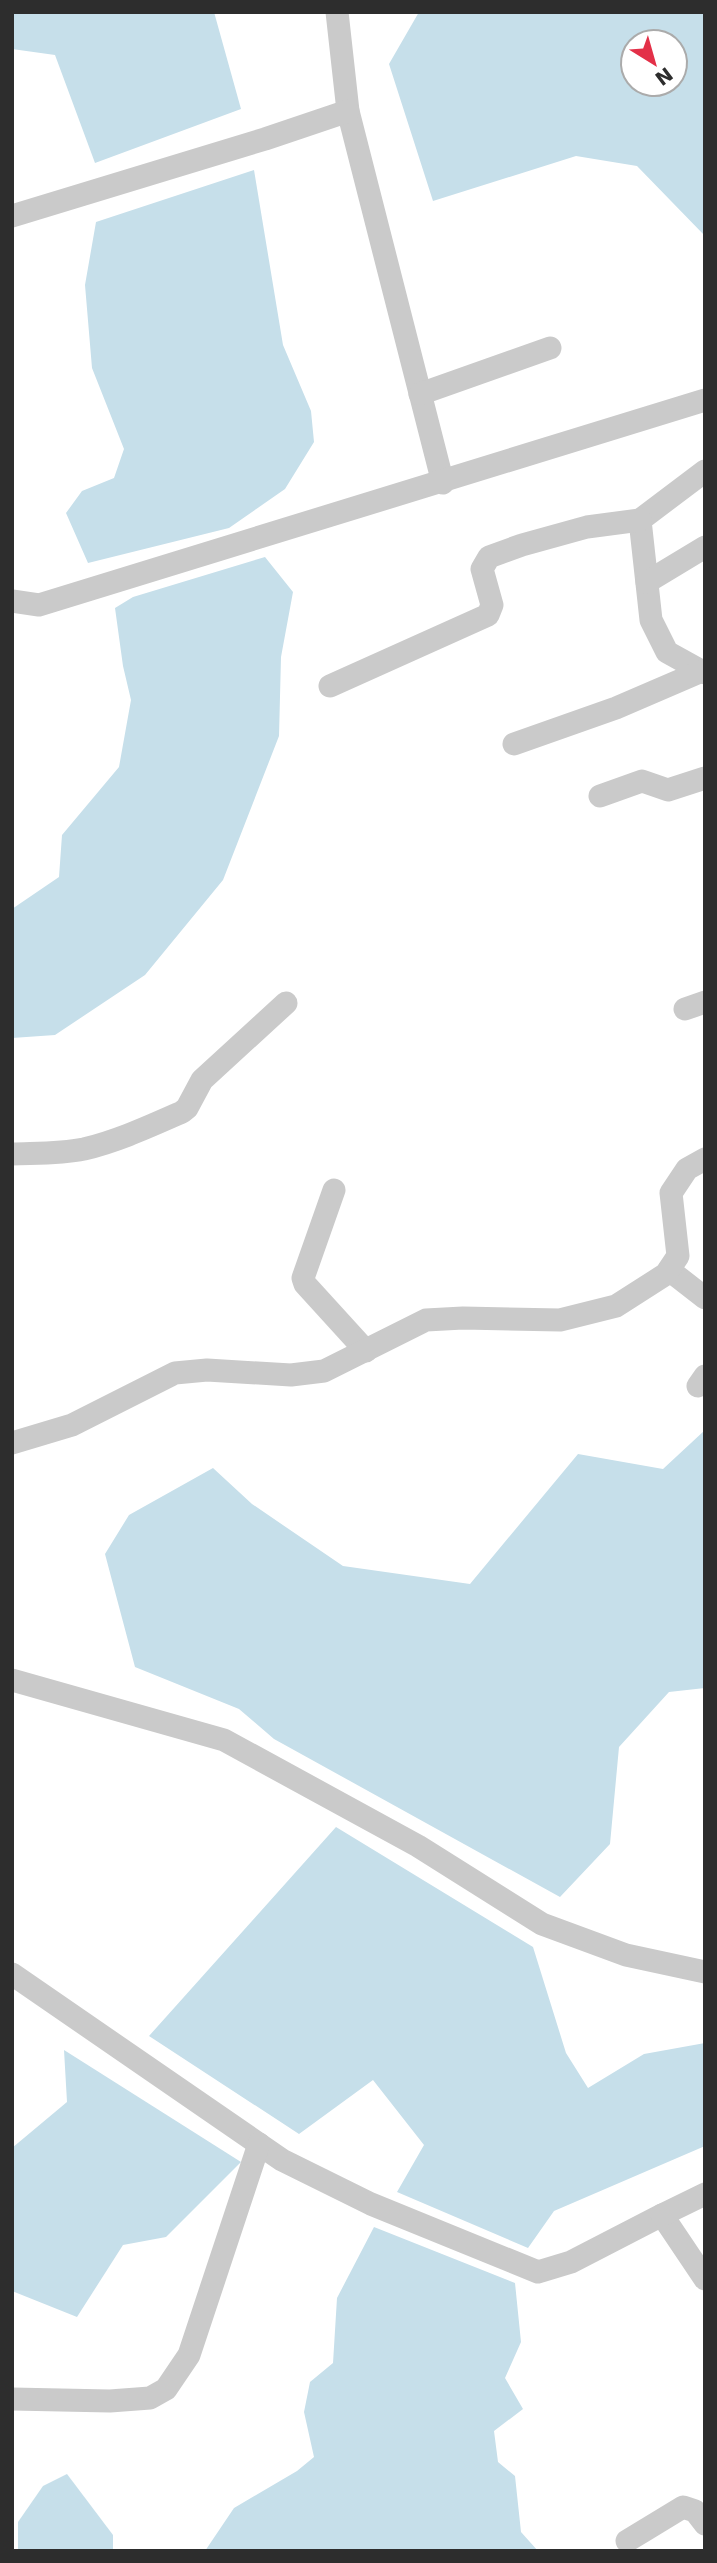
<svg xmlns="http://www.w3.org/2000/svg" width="717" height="2563" font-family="'DejaVu Sans',sans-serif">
<rect width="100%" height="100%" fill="#fff"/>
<g fill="#c6dfea" fill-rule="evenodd">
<path d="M12 12H214L241 109 95 163 55 55 12 49Z"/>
<path d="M419 12H705V236L637 166 576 156 433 201 389 64ZM675 42V84H633V42Z"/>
<path d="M254 170 283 345 311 411 314 442 285 489 229 528 88 563 66 513 82 491 114 478 124 449 92 368 85 285 96 222Z"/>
<path d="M265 557 293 592 281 657 279 736 223 880 145 975 55 1035 12 1038V909L59 877 62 835 119 767 131 700 123 666 115 608 133 597Z"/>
<path d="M705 1430V1688L669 1692 619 1747 610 1844 560 1897 274 1739 239 1709 135 1667 105 1554 129 1515 213 1468 252 1504 343 1566 470 1584 578 1454 663 1469Z"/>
<path d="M336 1827 533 1947 566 2053 588 2088 644 2054 705 2043V2146L554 2211 528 2248 397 2192 424 2145 373 2080 299 2134 149 2036Z"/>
<path d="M64 2050 241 2162 166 2237 123 2245 77 2317 12 2291V2148L67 2102Z"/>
<path d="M374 2227 515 2283 521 2342 505 2378 523 2409 494 2431 498 2462 515 2476 521 2532 538 2551H205L234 2508 297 2471 314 2457 304 2412 310 2382 333 2363 337 2298Z"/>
<path d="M67 2474 113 2535V2551H18V2522L43 2486Z"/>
</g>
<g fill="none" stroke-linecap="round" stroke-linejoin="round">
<g stroke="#cacaca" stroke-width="23">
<path d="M337 12 348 111 443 483"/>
<path d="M12 216 265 139 348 111"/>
<path d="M420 394 550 348"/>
<path d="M705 471 640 520 651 620 667 652 705 673"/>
<path d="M647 582 705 547"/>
<path d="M12 601 39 605 705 400"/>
<path d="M330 686 488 615 492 605 482 569 489 557 522 545 587 527 640 520"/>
<path d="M514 744 616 708 702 671"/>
<path d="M600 796 642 781 668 790 705 778"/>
<path d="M685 1009 705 1002"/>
<path d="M12 1154C36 1153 60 1154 84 1149 118 1141 150 1126 182 1112L187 1108 202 1080 286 1003"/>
<path d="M334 1190 303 1278 305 1284 366 1351"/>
<path d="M669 1270 705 1298"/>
<path d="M698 1386 705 1376"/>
<path d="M12 1443 72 1425 175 1373 207 1370 291 1375 324 1371 426 1320 463 1318 560 1320 616 1306 666 1274 678 1256 671 1193 687 1169 705 1159"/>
<path d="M12 1680 224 1740 418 1846 542 1924 626 1955 705 1972"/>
<path d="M12 1974 282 2160 371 2204 538 2272 571 2262 662 2215 705 2279"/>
<path d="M662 2215 705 2194"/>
<path d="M12 2399 110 2401 150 2398 166 2389 189 2355 259 2144"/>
<path d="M627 2541 683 2507 695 2511 705 2524"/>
</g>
</g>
<rect width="717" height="2563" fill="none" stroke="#2d2d2d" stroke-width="28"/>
<g transform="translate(654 63) rotate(143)"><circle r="33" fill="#ffffff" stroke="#ababab" stroke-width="2"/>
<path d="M0-5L12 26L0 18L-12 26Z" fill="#e33048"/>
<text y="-10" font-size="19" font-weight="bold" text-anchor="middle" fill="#2d2d2d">N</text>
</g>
</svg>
